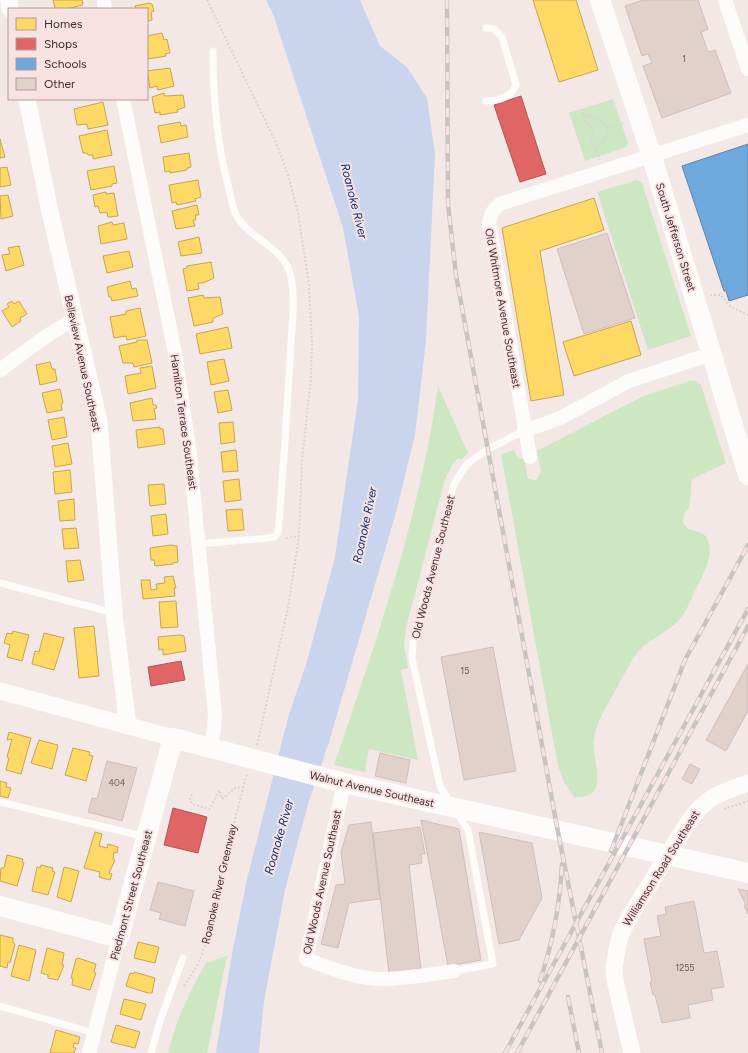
<svg xmlns="http://www.w3.org/2000/svg" width="748" height="1053" font-family="Figtree,sans-serif">
<rect width="100%" height="100%" fill="#f4e8e7"/>
<g fill="#cee7c3">
<path d="M613 99 628 143 627 147 585 161 569 113Z"/>
<path d="M637 180 642 183 691 336 648 350 597 192Z"/>
<path d="M690 381H697L701 385 726 463 692 479 689 508 684 514 683 522C684 524 686 527 688 529 694 532 703 530 707 538 716 556 701 578 693 595 688 605 685 615 676 623 664 634 648 640 638 652 630 662 624 675 618 686 609 702 597 720 594 738 590 758 614 800 574 797L564 782 558 766 501 454 514 450 518 458 524 459 528 479 536 480 541 472 537 451 643 396Z"/>
<path d="M438 386 468 453 461 460 458 458 453 464 445 479 407 624 404 645 408 668 401 670 418 760 369 749 365 772 334 765C376 642 420 516 438 386Z"/>
<path d="M227 956 207 1053H168C176 1020 189 992 206 963Z"/>
</g>
<path fill="#cad5ed" d="M266 0H360L380 46 407 67 427 98 435 154 426 341 415 435 397 509 329 742 308 804 285 890 264 1001 259 1053H216L231 959 247 879 289 714 306 665 335 557 358 399 359 316 343 228 273 14Z"/>
<g fill="#ffd966" stroke="#c6a555">
<path d="M53 0H82L83 5 66 9 55 8Z"/>
<path d="M533 0H576L598 70 559 82Z"/>
<path d="M149 3 152 4 154 11 151 12 152 20 147 21V9H136L135 6Z"/>
<path d="M162 33 164 40 167 39 170 53 165 54 166 56 148 59 147 36Z"/>
<path d="M170 68 174 86 158 90 157 86 150 88 147 71Z"/>
<path d="M164 93 165 96 183 95 185 107 177 110 178 112 160 115V112L155 113 152 97Z"/>
<path d="M103 102 108 125 88 129 87 124 77 125 74 109Z"/>
<path d="M180 122 181 126 186 125 188 137 161 143 158 126Z"/>
<path d="M107 130 112 155 93 159V155H88L87 153H83L79 136Z"/>
<path d="M0 139 5 157 0 158Z"/>
<path d="M189 153 191 167 187 168V170L170 173V171L165 172 163 157Z"/>
<path d="M114 166 117 183 112 184V186L91 190 87 171Z"/>
<path d="M7 167 11 185 0 187V168Z"/>
<path d="M198 180 201 197 195 199 196 201 177 205 176 202 172 203 169 185Z"/>
<path d="M106 192V194L114 193 118 216 108 217 107 212 100 213 98 206 95 207 93 195Z"/>
<path d="M8 195 13 216 1 219 0 196Z"/>
<path d="M594 198 604 230 540 251 564 395 531 401 502 228Z"/>
<path d="M197 205 199 215H195L196 220H193L195 226 176 229 172 211Z"/>
<path d="M112 222 113 225 124 223 127 239 101 244 98 226Z"/>
<path d="M199 237 202 253 181 256 178 242Z"/>
<path d="M19 246 24 265 6 271 2 255 10 254 8 248Z"/>
<path d="M129 251 133 267 107 273 103 256Z"/>
<path d="M211 262 214 278 203 283H198L199 289 187 291 183 269 187 268V266Z"/>
<path d="M130 281 132 289 136 288 138 296 112 301 111 297H109L107 287Z"/>
<path d="M203 295 204 298 220 297 223 314 213 318V322L194 326 188 298Z"/>
<path d="M12 301 14 304 19 301 27 314 20 318 21 321 12 327 2 311 9 307 7 304Z"/>
<path d="M140 308 146 336 127 340 126 336 114 338 110 317 126 314V311Z"/>
<path d="M631 321 641 355 574 376 563 342Z"/>
<path d="M228 327 232 348 200 354 196 334Z"/>
<path d="M137 340H147L152 363 134 367 133 363H123L119 346 137 342Z"/>
<path d="M224 359 229 381 211 385 207 362Z"/>
<path d="M50 362 52 369H55L57 381 40 385 36 365Z"/>
<path d="M152 366 156 388 128 394 125 376 141 373 140 368Z"/>
<path d="M60 389 63 403 61 404 62 410 47 413 42 393Z"/>
<path d="M228 390 232 410 218 413 214 392Z"/>
<path d="M152 398 153 405H156L157 408 154 409 156 419 133 421 130 403Z"/>
<path d="M64 417 67 437 52 440 48 420Z"/>
<path d="M233 422 235 442 221 444 219 423Z"/>
<path d="M160 427V429H163L165 444 138 448 136 430Z"/>
<path d="M68 443 72 464 55 467 52 446Z"/>
<path d="M236 450 238 471 223 472 221 452Z"/>
<path d="M70 470 72 492 55 494 53 472Z"/>
<path d="M239 479 241 500 225 502 223 481Z"/>
<path d="M164 484 166 504 150 506 148 485Z"/>
<path d="M74 499 75 520 60 521 58 501Z"/>
<path d="M242 509 244 530 228 531 226 510Z"/>
<path d="M166 514 168 534 153 536 151 516Z"/>
<path d="M76 528 79 548 64 549 62 529Z"/>
<path d="M171 545 177 546 178 562 173 563V564L155 566 154 560H151L150 548Z"/>
<path d="M80 560 84 580 68 582 66 561Z"/>
<path d="M173 576 176 588H174L175 596 143 599 141 580H150L151 590 157 589 156 584 165 583 164 577Z"/>
<path d="M176 601 178 627 161 628 159 602Z"/>
<path d="M94 626 99 676 79 678 74 628Z"/>
<path d="M13 631 29 635 22 661 7 657 10 645 4 643 7 633 12 634Z"/>
<path d="M44 633 64 638 54 670 32 664 35 651 39 652Z"/>
<path d="M180 635 184 636 186 651 163 655V649L159 650 158 637Z"/>
<path d="M9 732 31 738 21 774 6 770 9 758 7 757 12 739 7 740Z"/>
<path d="M39 740 58 745 52 769 31 763Z"/>
<path d="M73 748 90 752 89 755 93 756 86 781 65 775Z"/>
<path d="M0 781 7 783 6 787 11 788 8 798 0 796Z"/>
<path d="M95 832 102 834 99 846 107 848 108 844 118 847 117 853 114 852 113 859 115 860 109 873 112 874 110 880 99 877 100 872 84 868Z"/>
<path d="M7 855 23 859 22 862 24 863 17 886 0 881 1 868H4Z"/>
<path d="M41 865 53 868 52 871 55 872 48 895 32 891 37 867 40 868Z"/>
<path d="M64 867 79 871 71 902 57 897Z"/>
<path d="M0 935 13 938V943L15 944 10 963 8 962 7 968 0 966Z"/>
<path d="M138 942 159 947 155 963 134 958Z"/>
<path d="M19 945 36 950 29 981 11 976Z"/>
<path d="M47 948 64 953 62 965H64L58 980 48 978V975L41 973Z"/>
<path d="M78 958 96 964 94 972 96 973 90 990 72 985 73 979 71 978 76 959Z"/>
<path d="M134 972 155 978 152 993H148L126 986 130 973 134 974Z"/>
<path d="M124 999 146 1004 141 1020 120 1014Z"/>
<path d="M116 1025 140 1032 135 1048 111 1042Z"/>
<path d="M56 1030 80 1037 78 1044 74 1043 73 1047 76 1048 74 1053H50Z"/>
</g>
<g fill="#e06666" stroke="#b15555">
<path d="M521 96 546 174 520 182 494 105Z"/>
<path d="M181 661 185 680 151 686 148 667Z"/>
<path d="M173 808 207 817 198 853 164 845Z"/>
</g>
<path fill="#6fa8dc" stroke="#6283a8" d="M748 144V295L729 301 726 291H724L682 166Z"/>
<g fill="#e2d1cb" stroke="#cebfbc">
<path d="M643 0H698L708 29 701 32 708 52 715 50 731 93 662 118 643 66 652 63 648 54 642 56 625 6Z"/>
<path d="M607 233 635 318 584 334 557 249Z"/>
<path d="M493 647 516 771 464 780 441 657Z"/>
<path d="M748 664V711L726 751 706 740Z"/>
<path d="M380 753 410 760 406 783 375 776Z"/>
<path d="M107 761 137 768 122 821 88 812 92 798 97 799Z"/>
<path d="M690 764 700 769 692 784 682 779Z"/>
<path d="M421 820 459 829 481 960 448 966Z"/>
<path d="M371 822 380 899 349 903 338 948 321 944 336 885 345 884 341 852 349 825Z"/>
<path d="M420 827 425 854H421L422 863 409 865 421 970 389 974 373 833Z"/>
<path d="M479 832 532 843 542 898 519 940 499 944Z"/>
<path d="M158 882 194 891 185 926 159 919 161 913 150 910Z"/>
<path d="M738 889 748 891V914L744 906 746 905Z"/>
<path d="M694 901 704 953 717 951 724 987 711 989 713 1000 688 1005 690 1018 662 1023 655 995H653L650 982H652L644 939 661 936 657 916 666 914 665 907Z"/>
</g>
<g fill="none" stroke-linecap="round" stroke-linejoin="round">
<g stroke="#d7d4d3" stroke-width="2" stroke-dasharray="2 2" stroke-linecap="butt">
<path d="M207 0 277 145 289 178 298 213 309 285 312 343 311 378 302 460 299 536 288 608 257 745"/>
<path d="M581 109 585 121 593 128 591 141 600 160"/>
<path d="M582 113 597 118 603 124 609 128 624 123"/>
<path d="M596 151V148L604 141 609 128"/>
<path d="M710 295H721L731 307 748 315"/>
<path d="M286 538 299 536"/>
<path d="M192 794 190 799 192 804 210 809 219 790 222 799 235 788 243 787"/>
<path d="M724 809 748 801"/>
<path d="M184 986 198 964 208 938 223 864 247 774"/>
</g>
<g stroke="#fdfcfb" stroke-width="7">
<path d="M486 101C499 101 511 97 516 85L502 37 494 29 486 28"/>
<path d="M199 544 268 538 274 537 278 533C283 475 287 417 290 358 291 332 296 303 291 277 285 247 250 240 236 215 232 208 231 197 229 189 217 145 213 97 213 51"/>
<path d="M0 583 114 613"/>
<path d="M0 802 146 837"/>
<path d="M450 802 440 786 412 658 413 640 454 484 467 464 488 449 524 431"/>
<path d="M454 971 493 964 468 830 456 811"/>
<path d="M0 1006 94 1033"/>
<path d="M151 1053 160 1021 183 958"/>
</g>
<g stroke="#fdfcfb" stroke-width="14">
<path d="M104 0 105 9"/>
<path d="M725 0 748 69"/>
<path d="M123 99 175 353 189 447 215 715 214 729 210 748"/>
<path d="M0 370 45 337 74 319"/>
<path d="M524 431 560 418 629 381 711 354"/>
<path d="M530 457 489 223C490 214 493 210 500 204L748 125"/>
<path d="M344 783 306 959C329 968 355 978 380 979 405 979 429 975 454 971"/>
<path d="M89 1053 119 938"/>
</g>
<g stroke="#fdfcfb" stroke-width="17">
<path d="M9 0 10 9"/>
<path d="M27 99 50 212 99 421 114 613 128 726"/>
<path d="M0 691 173 738"/>
<path d="M632 1053 615 980 614 967 618 944 622 931 630 916 689 821C707 796 720 793 748 783"/>
</g>
<g stroke="#fdfcfb" stroke-width="20">
<path d="M600 0 652 157 748 475"/>
<path d="M0 906 119 938 173 738 344 783 748 873"/>
</g>
<g stroke="#c8c4c4" stroke-width="4.5">
<g id="rail">
<path d="M447 0 448 204 456 275 557 827 602 1053"/>
<path d="M611 851 685 660 748 545"/>
<path d="M540 981C553 942 560 905 562 864"/>
<path d="M568 997 579 1053"/>
<path d="M505 1053 748 609"/>
<path d="M517 1053 748 626"/>
</g>
</g>
<use href="#rail" stroke="#f9e3e2" stroke-width="3" stroke-dasharray="9" stroke-linecap="butt"/>
</g>
<g text-anchor="middle" stroke-width="4" stroke-linejoin="round" paint-order="stroke">
<g font-size="9" fill="#6b5755">
<text x="684" y="62">1</text>
<text x="465" y="674">15</text>
<text x="117" y="786">404</text>
<text x="685" y="971">1255</text>
</g>
<g font-size="11" fill="#422d2d" stroke="#f9e3e2">
<text transform="translate(676 237) rotate(73)" y="4">South Jefferson Street</text>
<text transform="translate(503 308) rotate(80)" y="4">Old Whitmore Avenue Southeast</text>
<text transform="translate(83 363) rotate(78)" y="4">Belleview Avenue Southeast</text>
<text transform="translate(184 422) rotate(82)" y="4">Hamilton Terrace Southeast</text>
<text transform="translate(433 567) rotate(-76)" y="4">Old Woods Avenue Southeast</text>
<text transform="translate(372 789) rotate(13)" y="4">Walnut Avenue Southeast</text>
<text transform="translate(661 868) rotate(-58)" y="4">Williamson Road Southeast</text>
<text transform="translate(322 882) rotate(-78)" y="4">Old Woods Avenue Southeast</text>
<text transform="translate(219 884) rotate(-77)" y="4">Roanoke River Greenway</text>
<text transform="translate(131 895) rotate(-75)" y="4">Piedmont Street Southeast</text>
</g>
<g font-size="12" font-style="italic" fill="#08317a" stroke="#f9e3e2">
<text transform="translate(354 201) rotate(76)" y="4">Roanoke River</text>
<text transform="translate(365 525) rotate(-78)" y="4">Roanoke River</text>
<text transform="translate(279 837) rotate(-74)" y="4">Roanoke River</text>
</g>
</g>
<rect x="8" y="8" width="140" height="92" fill="#f9e3e2" stroke="#b09a9a"/>
<rect x="16" y="18" width="20" height="12" fill="#ffd966" stroke="#b09a9a"/>
<text x="44" y="28" font-size="12" fill="#422d2d">Homes</text>
<rect x="16" y="38" width="20" height="12" fill="#e06666" stroke="#b09a9a"/>
<text x="44" y="48" font-size="12" fill="#422d2d">Shops</text>
<rect x="16" y="58" width="20" height="12" fill="#6fa8dc" stroke="#b09a9a"/>
<text x="44" y="68" font-size="12" fill="#422d2d">Schools</text>
<rect x="16" y="78" width="20" height="12" fill="#e2d1cb" stroke="#b09a9a"/>
<text x="44" y="88" font-size="12" fill="#422d2d">Other</text>
</svg>
